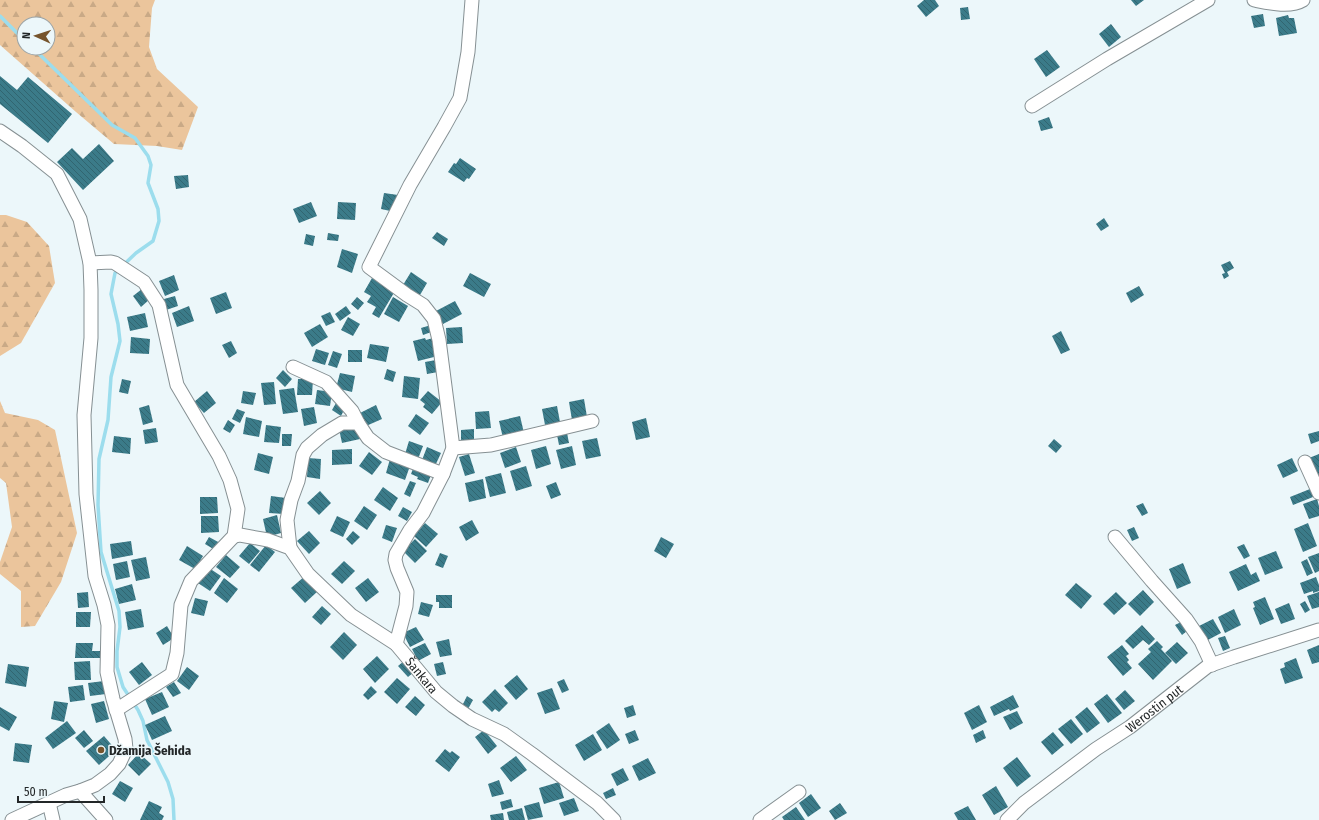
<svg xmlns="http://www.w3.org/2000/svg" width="1319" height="820" font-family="'Fira Sans Condensed',sans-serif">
<defs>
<pattern id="forest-firs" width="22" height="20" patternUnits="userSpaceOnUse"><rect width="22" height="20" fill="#ebc59c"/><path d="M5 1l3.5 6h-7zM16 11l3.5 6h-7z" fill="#c9a986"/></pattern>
<pattern id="building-back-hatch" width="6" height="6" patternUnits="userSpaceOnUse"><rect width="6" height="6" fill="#3b7b89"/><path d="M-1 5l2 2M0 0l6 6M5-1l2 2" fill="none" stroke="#316570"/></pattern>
</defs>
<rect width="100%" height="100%" fill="#ecf7fa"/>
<g fill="url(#forest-firs)" fill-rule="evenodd">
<path d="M0 0H155L152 8 149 47 157 69 198 107 182 150 157 146 114 144 76 112 0 45ZM24 24H48V48H24Z"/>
<path d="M0 215H6L27 222 49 246 55 283 21 343 0 356Z"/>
<path d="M0 401 5 413 38 420 55 430 77 533 61 582 35 626 21 627V591L0 574V562L12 527 6 483 0 478Z"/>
</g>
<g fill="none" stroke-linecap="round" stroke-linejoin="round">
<g stroke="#9cdded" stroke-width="3.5">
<path d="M0 16 24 40"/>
<path d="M33 48 112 125 135 138 148 156 151 165 148 183 158 209 159 221 153 241 136 253 115 273 111 294 118 324 120 341 111 377 108 420 99 459 98 505 101 552 119 611 120 627 117 651V667L123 687 138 710 143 721 147 740 168 782 173 799 174 820"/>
</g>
</g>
<g fill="url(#building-back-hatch)">
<path d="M924 0H935L939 6 926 17 917 6Z"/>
<path d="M1131 0H1144L1136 6Z"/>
<path d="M968 7 970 19 961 20 960 8Z"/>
<path d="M1263 14 1265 26 1254 28 1251 16Z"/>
<path d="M1288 15 1289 18H1294L1297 33 1279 36 1276 18Z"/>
<path d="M1111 24 1121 37 1109 47 1099 34Z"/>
<path d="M1047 50 1060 67 1046 77 1034 59Z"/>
<path d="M0 76 17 90 28 77 72 114 48 143 0 104Z"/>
<path d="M1049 117 1053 128 1041 131 1038 121Z"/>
<path d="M99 144 114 161 83 190 57 162 72 148 83 159Z"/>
<path d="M460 158 476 169 469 179 467 178 464 182 448 172 454 163 456 164Z"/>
<path d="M188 175 189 187 176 189 174 176Z"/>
<path d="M384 193 398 195 395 212 381 209Z"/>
<path d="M311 202 317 216 299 223 293 209Z"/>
<path d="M338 202 356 203 355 220 337 219Z"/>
<path d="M1104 218 1109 226 1101 231 1096 224Z"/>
<path d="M437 232 448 239 444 246 432 238Z"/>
<path d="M328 233 339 235 338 241 327 240Z"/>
<path d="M306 234 315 236 313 246 304 244Z"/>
<path d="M342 249 358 254 352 273 337 267Z"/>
<path d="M1230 261 1234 268 1227 272 1229 276 1224 279 1222 274 1225 273 1221 265Z"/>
<path d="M411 272 427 283 420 295 403 285Z"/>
<path d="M470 273 491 284 484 297 463 286Z"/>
<path d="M174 275 179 290 165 296 159 281Z"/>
<path d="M372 278 395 291 379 318 372 314 376 307 367 302 371 296 364 292Z"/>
<path d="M1139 286 1144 295 1131 303 1126 293Z"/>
<path d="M142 289 150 299 141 307 133 296Z"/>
<path d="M226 292 232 308 216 314 210 298Z"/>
<path d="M175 296 178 306 166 310 164 299Z"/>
<path d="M357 297 364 303 358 310 351 304Z"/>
<path d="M393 297 408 306 399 322 384 314Z"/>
<path d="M455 301 462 314 443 324 436 311Z"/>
<path d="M189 306 194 321 177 327 172 313Z"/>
<path d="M346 306 351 313 340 321 335 314Z"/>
<path d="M330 312 335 322 326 326 321 316Z"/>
<path d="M145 313 148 327 130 331 127 317Z"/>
<path d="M348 317 360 324 353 336 341 330Z"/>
<path d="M320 324 328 337 312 347 304 333Z"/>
<path d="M431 325 434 331 423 335 421 328Z"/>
<path d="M462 327 463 343 447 344 446 328Z"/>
<path d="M1061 331 1070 350 1061 354 1052 336Z"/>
<path d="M131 337 150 339 149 354 130 353Z"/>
<path d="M425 338 426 340 433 338 438 356 418 361 413 341Z"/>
<path d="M231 341 237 353 229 358 222 345Z"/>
<path d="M370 344 389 347 386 362 367 358Z"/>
<path d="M316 349 329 353 325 365 312 361Z"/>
<rect x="348" y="350" width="14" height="12"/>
<path d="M333 351 342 354 337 368 328 365Z"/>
<path d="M436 360 438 372 427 374 425 362Z"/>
<path d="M387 369 396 372 393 382 384 379Z"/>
<path d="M283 370 292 379 285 387 276 378Z"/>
<path d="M340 373 355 376 352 392 336 388Z"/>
<path d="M404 376 420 378 418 399 402 397Z"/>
<path d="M122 379 131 381 128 394 119 392Z"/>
<path d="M298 379H313L312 395H297Z"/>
<path d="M274 382 276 404 264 405 261 383Z"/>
<path d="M294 388 298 412 283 414 279 390Z"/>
<path d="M317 390 332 392 330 406 315 404Z"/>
<path d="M207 391 216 403 204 413 194 402Z"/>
<path d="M243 391 256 393 253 405 241 403Z"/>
<path d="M428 391 442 402 432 414 423 407 425 404 420 400Z"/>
<path d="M584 399 587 417 572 420 569 402Z"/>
<path d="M336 403 345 408 341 416 332 410Z"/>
<path d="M149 405 153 422 143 425 139 408Z"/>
<path d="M376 405 382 419 366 426 360 413Z"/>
<path d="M557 406 560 422 545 425 542 409Z"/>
<path d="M314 407 317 423 304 426 301 409Z"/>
<path d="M237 409 245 412 240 423 232 419Z"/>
<path d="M489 411 491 428 476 429 475 412Z"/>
<path d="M416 414 429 423 420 435 408 426Z"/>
<path d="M520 416 524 433 503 438 499 421Z"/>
<path d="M246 417 262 421 259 437 243 434Z"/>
<path d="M646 418 650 437 636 440 632 422Z"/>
<path d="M228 420 235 425 230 433 223 429Z"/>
<path d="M266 425 281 427 279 443 264 442Z"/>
<path d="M356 425 360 439 342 443 339 429Z"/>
<path d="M156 428 158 442 145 444 143 430Z"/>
<path d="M474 429V442H461V430Z"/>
<path d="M1319 431V441L1311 444 1308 434Z"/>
<path d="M567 433 569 443 559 445 557 435Z"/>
<path d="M282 434H292L291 446H282Z"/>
<path d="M114 436 131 438 130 454 112 452Z"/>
<path d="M597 438 601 456 586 459 582 441Z"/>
<path d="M1054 439 1062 446 1056 453 1048 446Z"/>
<path d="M409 441 423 446 418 459 405 454Z"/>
<path d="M546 446 551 464 536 469 531 450Z"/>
<path d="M572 446 576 465 561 469 556 450Z"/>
<path d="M427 447 441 453 435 466 422 460Z"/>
<path d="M516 447 521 462 505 468 500 453Z"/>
<path d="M352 449V464L332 465V450Z"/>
<path d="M369 452 382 462 372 475 359 466Z"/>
<path d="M258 453 273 457 269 474 254 470Z"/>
<path d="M469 454 475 473 465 476 459 457Z"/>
<path d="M1319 454V475L1316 476 1309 458Z"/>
<path d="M308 458 321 459 320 479 307 477Z"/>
<path d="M1292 458 1298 471 1283 478 1277 465Z"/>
<path d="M390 459 410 466 405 480 386 473Z"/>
<path d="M414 466 432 472 428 483 417 479 418 477 411 474Z"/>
<path d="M526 466 532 486 516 491 510 471Z"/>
<path d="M501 473 506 493 490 497 485 477Z"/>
<path d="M483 479 486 498 469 502 465 483Z"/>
<path d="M410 481 416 483 410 497 404 494Z"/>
<path d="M556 482 561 495 551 499 546 486Z"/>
<path d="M383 487 398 498 390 511 374 500Z"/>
<path d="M1310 489 1313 497 1293 505 1290 497Z"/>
<path d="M320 491 331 503 319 515 307 503Z"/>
<path d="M271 496 286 498 284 514 269 513Z"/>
<path d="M200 497H217L218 513 200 514Z"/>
<path d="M1317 499 1319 506V516L1309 519 1303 504Z"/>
<path d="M1143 503 1148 513 1142 516 1136 506Z"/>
<path d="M364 506 377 515 367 530 354 521Z"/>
<path d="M403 507 412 512 407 521 398 516Z"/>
<path d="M277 515 281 533 267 537 263 519Z"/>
<path d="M201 516H218L219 532 201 533Z"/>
<path d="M337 516 350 522 343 537 330 531Z"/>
<path d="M472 520 479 533 466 541 459 527Z"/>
<path d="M425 523 438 534 426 547 414 536Z"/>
<path d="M1308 523 1317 546 1303 552 1294 529Z"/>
<path d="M386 525 397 528 392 542 382 538Z"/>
<path d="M1134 527 1139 538 1132 541 1127 530Z"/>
<path d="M309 531 320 543 309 554 297 541Z"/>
<path d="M353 531 360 537 352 545 346 539Z"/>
<path d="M209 537 220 543 215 550 205 544Z"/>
<path d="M661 537 674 544 666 558 654 551Z"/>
<path d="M415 539 427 551 415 563 403 551Z"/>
<path d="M131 541 133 555 112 559 110 544Z"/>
<path d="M250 543 260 551 249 564 239 556Z"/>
<path d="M1244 544 1250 556 1244 559 1237 547Z"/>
<path d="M266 545 275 552 259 572 250 565Z"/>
<path d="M187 546 203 556 195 569 179 560Z"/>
<path d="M1276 551 1283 568 1265 575 1258 558Z"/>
<path d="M440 553 448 556 443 568 435 565Z"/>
<path d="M1319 553V571L1315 573 1308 557Z"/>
<path d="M226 555 240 567 230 578 216 567Z"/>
<path d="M146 557 150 578 136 581 131 560Z"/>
<path d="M1307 559 1313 573 1307 576 1301 562Z"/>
<path d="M127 561 130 577 116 580 113 564Z"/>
<path d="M344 561 355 571 342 584 331 574Z"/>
<path d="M1183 563 1191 583 1177 589 1169 569Z"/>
<path d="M1246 564 1251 575 1256 572 1260 581 1238 591 1229 572Z"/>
<path d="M209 568 221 576 210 591 198 583Z"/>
<path d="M305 576 318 591 305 603 291 588Z"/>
<path d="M1316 577 1319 585V591L1313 593V591L1304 594 1300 583Z"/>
<path d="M224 578 238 589 227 603 214 593Z"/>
<path d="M368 578 379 592 366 602 355 588Z"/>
<path d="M1076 583 1092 596 1081 609 1065 595Z"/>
<path d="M132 584 136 600 119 604 115 589Z"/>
<path d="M1143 590 1154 602 1140 616 1128 604Z"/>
<path d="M88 592 89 607 78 608 77 593Z"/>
<path d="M1116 592 1127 603 1114 615 1103 604Z"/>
<path d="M1319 592V607L1312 609 1307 596Z"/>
<path d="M436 595H452V608H439V602H436Z"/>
<path d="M1265 597 1274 619 1260 625 1253 608 1255 607 1253 602Z"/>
<path d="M195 598 208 601 204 616 191 613Z"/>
<path d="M1305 601 1310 610 1305 613 1300 604Z"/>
<path d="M421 602 433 605 429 617 418 614Z"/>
<path d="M1289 603 1295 619 1281 624 1275 609Z"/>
<path d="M322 606 331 614 321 625 312 617Z"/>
<path d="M141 609 144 627 128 630 125 612Z"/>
<path d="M1234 609 1241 625 1225 633 1218 617Z"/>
<path d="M76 612H91L90 627H76Z"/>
<path d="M1213 619 1221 633 1206 641 1199 626Z"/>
<path d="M1181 622 1187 631 1182 635 1175 625Z"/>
<path d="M1142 625 1155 639 1149 645 1143 640 1133 649 1125 641Z"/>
<path d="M167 626 174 638 163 645 156 633Z"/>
<path d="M416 627 424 640 410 647 403 633Z"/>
<path d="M344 632 357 645 343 660 330 647Z"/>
<path d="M1225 636 1230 648 1223 651 1218 638Z"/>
<path d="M449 639 452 655 440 657 436 642Z"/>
<path d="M1157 641 1163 647 1161 649 1172 661 1153 680 1138 664 1151 652 1148 649Z"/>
<path d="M1177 642 1188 653 1176 664 1165 653Z"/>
<path d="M76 643H93L92 651H100V658H75Z"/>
<path d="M425 643 431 654 418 661 412 649Z"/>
<path d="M1122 645 1129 654 1126 656 1129 660 1127 662 1132 668 1123 676 1107 657Z"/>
<path d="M1319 645V662L1312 664 1307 650Z"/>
<path d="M377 656 389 669 375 683 363 669Z"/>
<path d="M1296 658 1303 678 1285 684 1280 669 1285 667 1284 663Z"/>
<path d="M90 661 91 680H75L74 662Z"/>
<path d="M404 661 414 672 408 677 398 666Z"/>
<path d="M142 662 152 675 139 685 129 672Z"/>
<path d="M443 662 446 674 437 676 434 664Z"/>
<path d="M8 664 29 667 26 687 5 683Z"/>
<path d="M187 667 199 676 189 690 177 681Z"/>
<path d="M517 675 528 689 516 700 504 686Z"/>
<path d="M397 678 410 689 397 704 384 692Z"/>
<path d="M564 679 569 690 562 693 557 682Z"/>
<path d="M104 681 106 694 90 696 88 683Z"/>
<path d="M174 682 181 693 173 697 166 687Z"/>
<path d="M83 685 85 700 70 702 68 687Z"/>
<path d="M371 686 377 692 368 700 363 695Z"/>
<path d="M552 688 560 709 545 714 537 693Z"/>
<path d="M495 689 508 703 499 712 495 709 492 712 482 702Z"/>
<path d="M1125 690 1135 701 1124 710 1115 699Z"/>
<path d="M162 692 169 707 152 715 145 699Z"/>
<path d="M1107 694 1122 713 1108 723 1094 704Z"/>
<path d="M1013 695 1019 707 1010 711 1009 709 994 716 990 707Z"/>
<path d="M415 696 425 705 416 716 405 707Z"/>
<path d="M467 696 473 700 468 709 462 706Z"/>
<path d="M54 701 68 703 64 722 51 719Z"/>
<path d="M104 701 109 719 96 723 91 704Z"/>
<path d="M633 705 636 715 627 718 624 708Z"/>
<path d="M979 705 987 722 972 730 964 713Z"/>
<path d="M0 707 17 717 9 731 0 726Z"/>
<path d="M1087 707 1100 723 1087 733 1075 717Z"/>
<path d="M1017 711 1023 723 1010 730 1003 717Z"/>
<path d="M165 716 172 731 152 740 145 725Z"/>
<path d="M1071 719 1083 734 1071 744 1058 729Z"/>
<path d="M67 721 76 733 53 749 45 738Z"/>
<path d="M609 723 620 740 607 749 596 732Z"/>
<path d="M84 730 93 741 84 748 75 738Z"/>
<path d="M484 730 497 746 488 754 475 737Z"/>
<path d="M635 730 639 740 629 744 625 734Z"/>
<path d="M983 730 986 738 976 743 973 735Z"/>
<path d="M1053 732 1064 745 1052 755 1041 742Z"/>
<path d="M593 734 602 750 584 761 575 745Z"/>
<path d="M104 736 116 750 99 765 86 751Z"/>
<path d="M15 743 32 745 29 763 13 761Z"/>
<path d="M445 749 450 753 452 751 460 757 449 772 435 761Z"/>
<path d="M139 753 151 764 139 776 128 765Z"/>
<path d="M516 756 527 770 511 782 500 768Z"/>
<path d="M1017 757 1031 776 1017 787 1003 768Z"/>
<path d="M648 758 656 773 639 781 632 766Z"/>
<path d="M623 768 629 780 617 786 611 774Z"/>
<path d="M499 780 504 794 492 797 488 784Z"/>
<path d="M120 781 133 788 125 802 112 794Z"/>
<path d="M559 782 564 798 544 804 539 788Z"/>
<path d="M996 786 1008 807 994 815 982 795Z"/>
<path d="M613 788 616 795 606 799 603 793Z"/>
<path d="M811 794 821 808 808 817 799 803Z"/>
<path d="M574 798 579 811 564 816 559 803Z"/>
<path d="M511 799 513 807 502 810 500 802Z"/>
<path d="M149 801 162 807 159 813 164 816 162 820H140Z"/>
<path d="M539 802 543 817 528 820 524 806Z"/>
<path d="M840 803 847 813 835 820 829 811Z"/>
<path d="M968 806 976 820H958L954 813Z"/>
<path d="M796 807 805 820H784L782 817Z"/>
<path d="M522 808 525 820H509L507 812Z"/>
<path d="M503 813 504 820H491L490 815Z"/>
</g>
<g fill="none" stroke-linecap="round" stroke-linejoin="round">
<g stroke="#869093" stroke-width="15">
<g id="street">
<path d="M1254 0C1269 3 1290 8 1303 0"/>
<path d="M1032 106 1107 59 1208 0"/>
<path d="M0 131 22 146 57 174 80 219 90 263 91 290V338L84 415 86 494 95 576 104 605 108 625 107 672 113 699 125 739 126 749 119 764 110 774 95 785 80 791"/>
<path d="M90 263 111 262 115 263 144 282 159 305 177 385 219 456 230 480 238 509 234 536 191 581 181 605 177 653 172 674 116 710"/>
<path d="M293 367 326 382 352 411 358 423"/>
<path d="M453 448 491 445 592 421"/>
<path d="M1305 462 1319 493"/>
<path id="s1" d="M234 536 240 535 268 540 290 548 308 574 351 615 396 644 436 692 453 706 472 719 504 734 532 754 597 803 614 820"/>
<path d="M1115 537 1152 581 1186 619 1201 641 1212 665"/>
<path d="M290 548 287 520 291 500 298 481 303 455 307 448 322 435 342 423H358L368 438 386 452 443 474"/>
<path d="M396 644 406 606 407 592 397 568 395 560 396 554 410 530 423 513 443 474 453 448 439 340 434 319 423 305 407 295 369 267 410 185 444 127 460 98 468 52 472 0"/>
<path d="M49 803 53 820"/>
<path d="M12 820 66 795 80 791 106 820"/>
<path d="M760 820 799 792"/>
<path id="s2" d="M1007 820 1024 803 1096 749 1130 727 1208 666 1234 657 1319 630"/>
</g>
</g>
<use href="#street" stroke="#fff" stroke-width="13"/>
</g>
<circle fill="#76542c" stroke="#ecf7fa" stroke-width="1.5" cx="101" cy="750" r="4"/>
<g text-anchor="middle" stroke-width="3" stroke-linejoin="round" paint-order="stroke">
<g font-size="13" fill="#232728" stroke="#ecf7fa">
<text dy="5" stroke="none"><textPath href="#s1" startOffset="243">Šankara</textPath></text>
<text dy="5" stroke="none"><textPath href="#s2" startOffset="185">Werostin put</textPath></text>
</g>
<g font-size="13" font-weight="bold" fill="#232728" stroke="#ecf7fa" text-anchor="start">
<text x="109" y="755">Džamija Šehida</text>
</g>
</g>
<g transform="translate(36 36) rotate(273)"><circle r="19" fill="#ecf7fa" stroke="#9ca4a6"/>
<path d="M0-3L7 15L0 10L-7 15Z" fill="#76542c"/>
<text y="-6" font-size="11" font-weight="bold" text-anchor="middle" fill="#232728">N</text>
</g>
<path d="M18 796v6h86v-6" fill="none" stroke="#232728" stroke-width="2"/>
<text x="24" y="796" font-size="12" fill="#232728" stroke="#ecf7fa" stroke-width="3" paint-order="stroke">50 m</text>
</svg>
